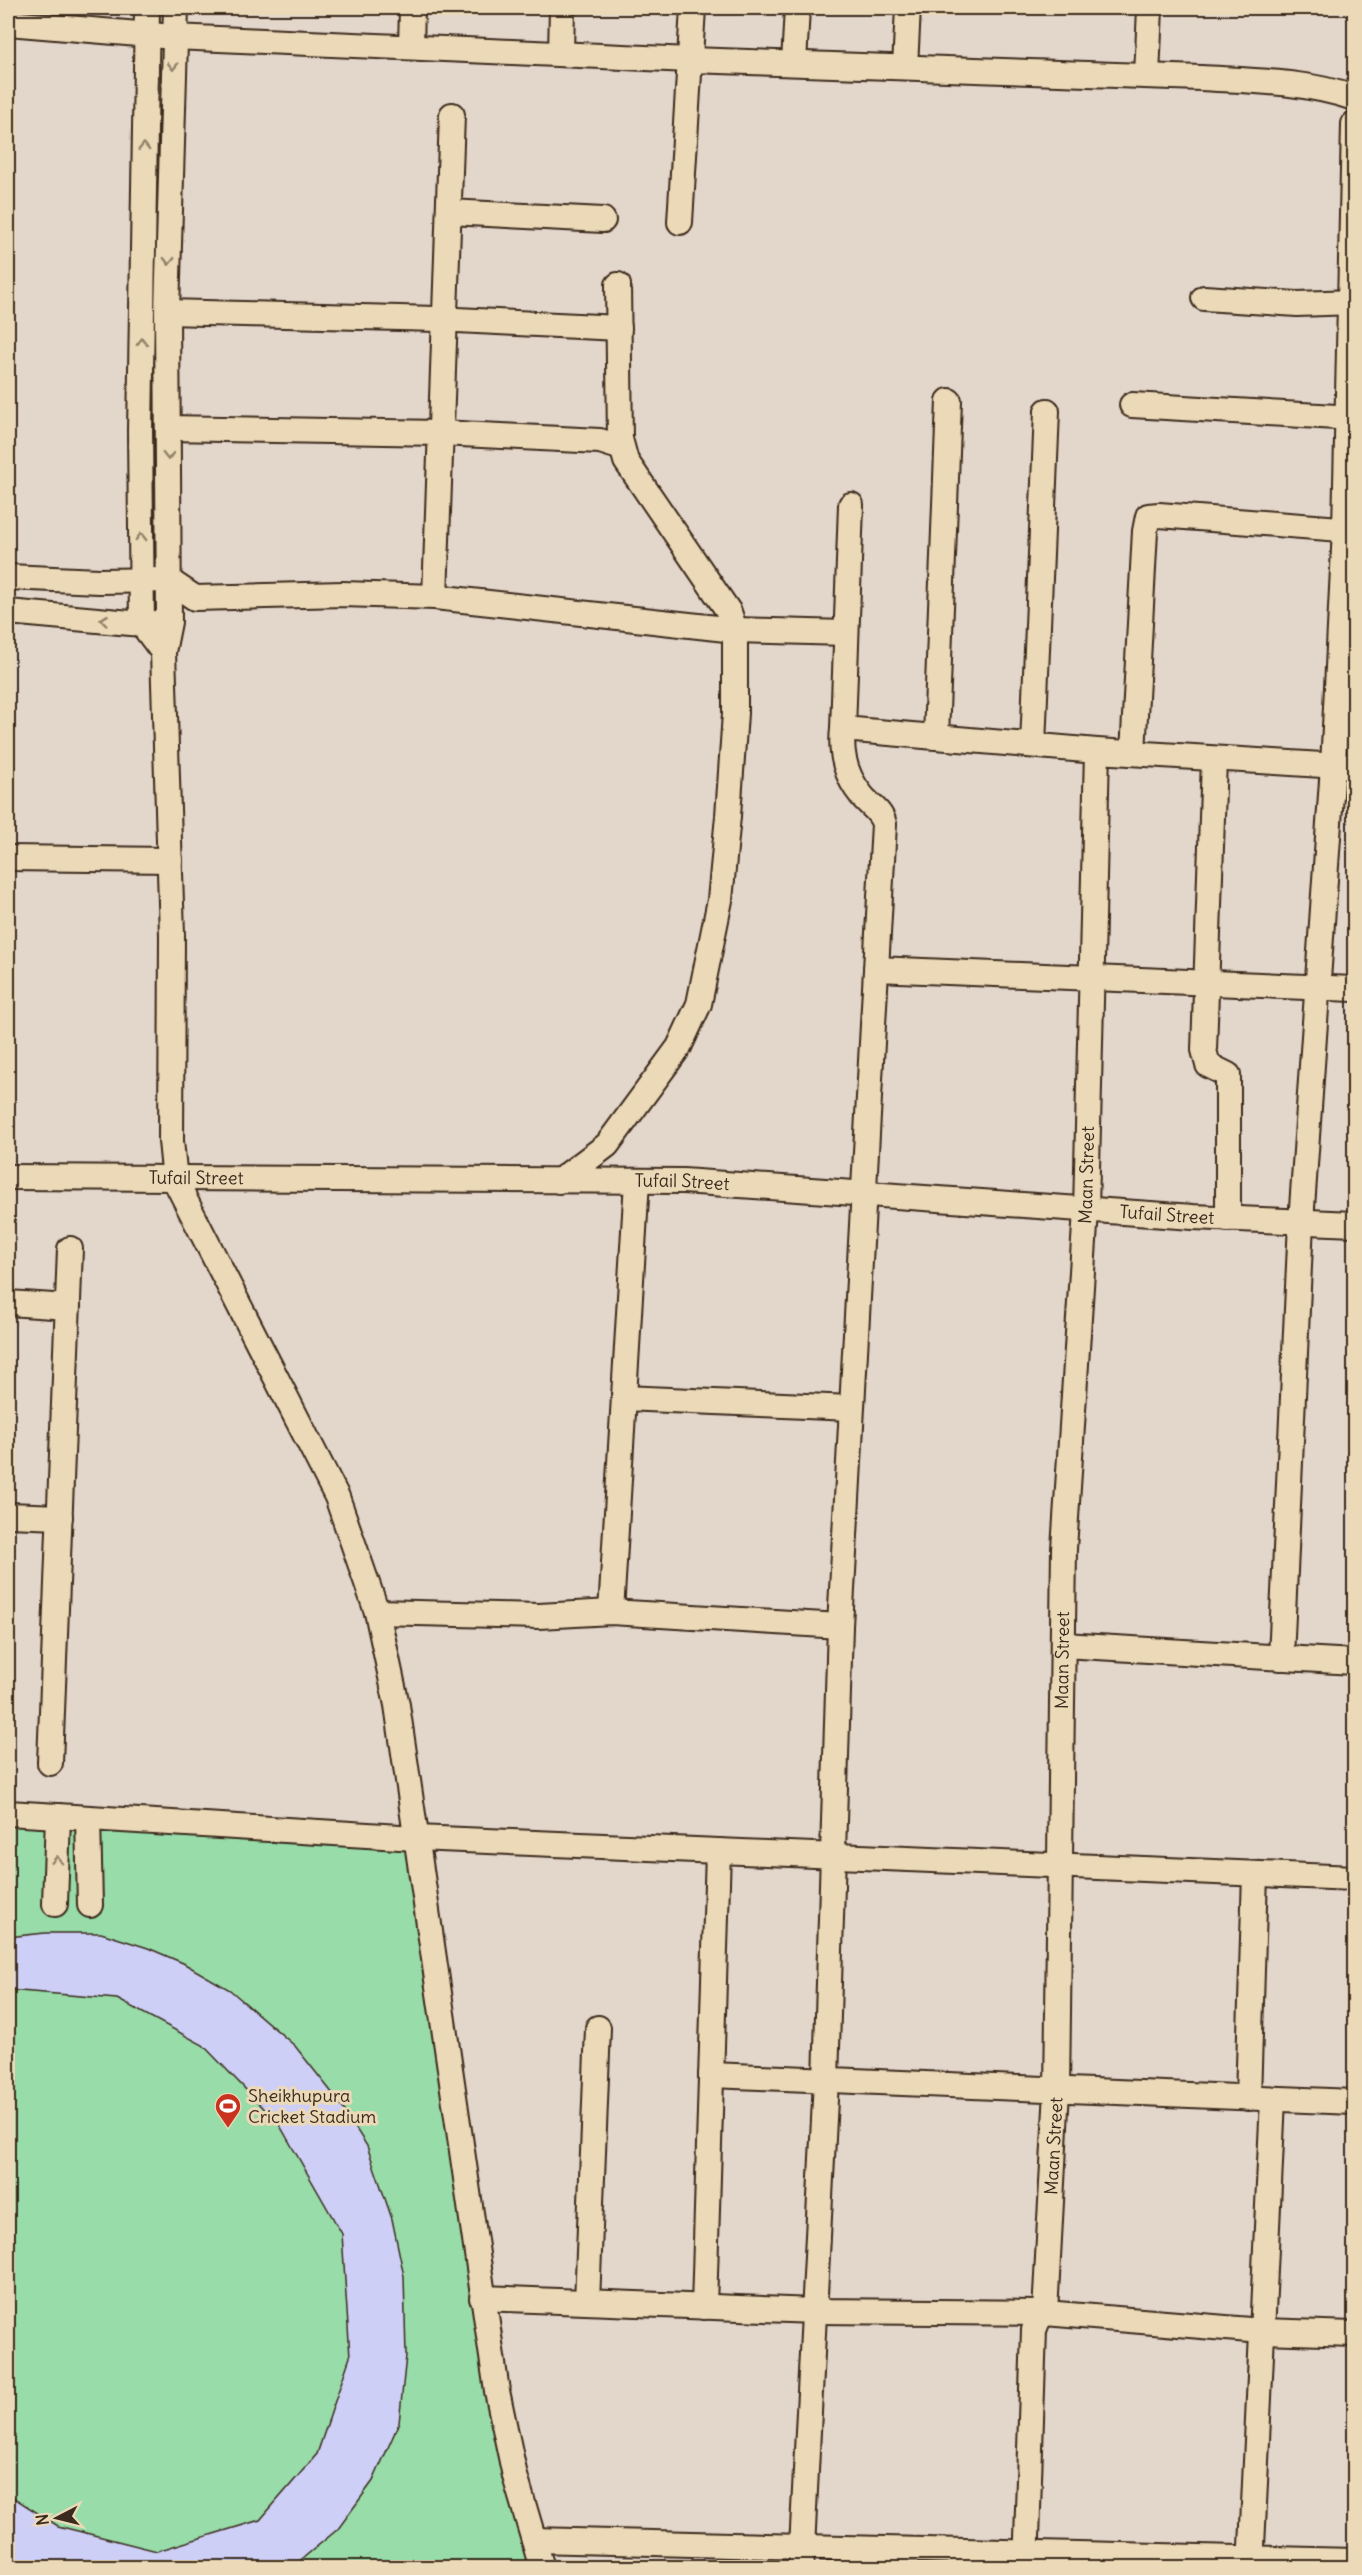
<svg xmlns="http://www.w3.org/2000/svg" width="1362" height="2575" font-family="Delius,sans-serif">
<rect width="100%" height="100%" fill="#e3d6ca"/>
<filter id="ink" filterUnits="userSpaceOnUse"><feTurbulence type="fractalNoise" baseFrequency=".0167" numOctaves="2"/><feDisplacementMap in="SourceGraphic" scale="12" xChannelSelector="R" yChannelSelector="G"/><feConvolveMatrix kernelMatrix="1 2 1 2 8 2 1 2 1" color-interpolation-filters="sRGB"/></filter>
<g filter="url(#ink)">
<path fill="#97dca9" stroke="#698364" stroke-width="1.5" d="M8 1820 406 1846 537 2567H8Z"/>
<path fill="#cdcff7" stroke="#3b2a1e" stroke-width="1.5" d="M45 1933H101L148 1948 183 1963 230 1990 295 2046 337 2099 367 2146 392 2219 404 2276 406 2356 399 2423 373 2481 338 2529 291 2568H8V2494L58 2526 157 2551 260 2520 317 2454 350 2357 342 2234 279 2124 203 2045 117 1999 8 1990V1937Z"/>
<g fill="none" stroke-linecap="round" stroke-linejoin="round">
<g stroke="#3b2a1e" stroke-width="28">
<g id="minor">
<path d="M147 8 140 431 142 624 163 652"/>
<path d="M176 8 167 312 169 622 163 652 172 935 171 1141 175 1180 337 1497 377 1612 397 1705 497 2391 515 2476 542 2568"/>
<path d="M8 23 174 37 690 60 1201 78C1252 81 1306 81 1354 98"/>
<path d="M411 46 412 8"/>
<path d="M561 53 562 8"/>
<path d="M794 63 797 8"/>
<path d="M905 67 908 8"/>
<path d="M1147 76 1150 8"/>
<path d="M449 212 603 220"/>
<path d="M680 222 693 8"/>
<path d="M1204 298 1297 304 1354 302"/>
<path d="M167 312 437 319 619 328"/>
<path d="M1132 405 1354 418"/>
<path d="M168 428 440 433 600 441 622 448"/>
<path d="M851 505 843 729 1097 751 1354 767"/>
<path d="M8 577 99 581 168 580 195 598 343 594 435 597 735 630 846 633"/>
<path d="M435 597 452 115"/>
<path d="M8 612 142 624 157 623"/>
<path d="M936 737 949 401"/>
<path d="M1033 745 1047 411"/>
<path d="M1133 753 1145 531 1148 516 1159 515 1354 530"/>
<path d="M1214 759 1204 1050 1208 1065 1228 1075V1219"/>
<path d="M8 858 170 860"/>
<path d="M876 969 1354 989"/>
<path id="s1" d="M8 1177 683 1181 1193 1217 1354 1224"/>
<path d="M559 1181 607 1145 679 1047 699 1004 720 900 728 816 735 713V630L729 612 626 461 620 439 618 285"/>
<path d="M8 1303 68 1307"/>
<path d="M624 1398 851 1408"/>
<path d="M8 1515 60 1517"/>
<path d="M377 1612 539 1616 611 1612 840 1626"/>
<path d="M611 1612 637 1181"/>
<path d="M1063 1645 1354 1662"/>
<path d="M1281 1658 1301 1222 1333 766 1345 529 1354 124"/>
<path d="M50 1763 70 1249"/>
<path d="M8 1813 416 1838 1354 1878"/>
<path d="M88 1818 90 1905"/>
<path d="M55 1904 58 1816"/>
<path d="M711 2075 1354 2102"/>
<path d="M1248 2098 1255 1874"/>
<path d="M482 2298 815 2311 1045 2313 1262 2331 1354 2334"/>
<path d="M587 2302 598 2028"/>
<path d="M704 2307 718 1851"/>
<path d="M534 2540 1354 2561"/>
<path d="M801 2568 826 2080 840 1626 884 824C881 811 870 806 862 796 846 777 840 753 843 729"/>
<path id="s2" d="M1026 2568 1034 2330 1038 2320 1045 2313 1057 2090 1064 1549 1086 1210 1097 751"/>
<path d="M1251 2568 1273 2099"/>
</g>
</g>
<use href="#minor" stroke="#ecd9b7" stroke-width="24"/>
</g>
<defs><path id="oneway-chevron" d="M-2-3.5L2.5 0L-2 3.5" fill="none" stroke-width="1.6" stroke-linecap="round" stroke-linejoin="round" transform="scale(1.5)"/></defs>
<g stroke="#94826a">
<use href="#oneway-chevron" transform="translate(173 66) rotate(91)"/>
<use href="#oneway-chevron" transform="translate(144 147) rotate(-89)"/>
<use href="#oneway-chevron" transform="translate(169 261) rotate(91)"/>
<use href="#oneway-chevron" transform="translate(142 342) rotate(-89)"/>
<use href="#oneway-chevron" transform="translate(168 456) rotate(90)"/>
<use href="#oneway-chevron" transform="translate(141 537) rotate(-90)"/>
<use href="#oneway-chevron" transform="translate(104 620) rotate(-173)"/>
<use href="#oneway-chevron" transform="translate(57 1860) rotate(-88)"/>
</g>
</g>
<defs>
<g id="stadium-pin" transform="scale(1.35)"><path d="M0 17L-7.5 6A9.5 9.5 0 1 1 7.5 6Z" fill="#c8321e" stroke="#ecd9b7"/><path d="M0-5a6.5 5 0 1 0 0 10a6.5 5 0 1 0 0-10ZM-3.5-1.8h7v3.6h-7Z" fill="#fff"/></g>
</defs>
<g fill-rule="evenodd">
<use href="#stadium-pin" x="228" y="2106"/>
</g>
<g text-anchor="middle" stroke-width="6" stroke-linejoin="round" paint-order="stroke">
<g font-size="18" fill="#3b2a1e" stroke="#ecd9b7">
<text dy="6" stroke="none"><textPath href="#s2" startOffset="1398">Maan Street</textPath></text>
<text dy="6" stroke="none"><textPath href="#s1" startOffset="188">Tufail Street</textPath></text>
<text dy="6" stroke="none"><textPath href="#s1" startOffset="674">Tufail Street</textPath></text>
<text dy="6" stroke="none"><textPath href="#s1" startOffset="1160">Tufail Street</textPath></text>
<text dy="6" stroke="none"><textPath href="#s2" startOffset="912">Maan Street</textPath></text>
<text dy="6" stroke="none"><textPath href="#s2" startOffset="426">Maan Street</textPath></text>
</g>
<g font-size="18" fill="#3b2a1e" stroke="#ecd9b7" text-anchor="start">
<text x="248" y="2102">Sheikhupura<tspan x="248" dy="21">Cricket Stadium</tspan></text>
</g>
</g>
<rect width="1362" height="2575" fill="none" stroke="#ecd9b7" stroke-width="30"/>
<rect x="15" y="15" width="1332" height="2545" fill="none" stroke="#3b2a1e" stroke-width="2" filter="url(#ink)"/>
<g transform="translate(57 2518) rotate(263)" stroke="#ecd9b7" stroke-width="4.5" paint-order="stroke">
<path d="M0-4.5L10 22L0 15L-10 22Z" fill="#3b2a1e"/>
<text y="-9" font-size="16" font-weight="bold" text-anchor="middle" fill="#3b2a1e">N</text>
</g>
</svg>
